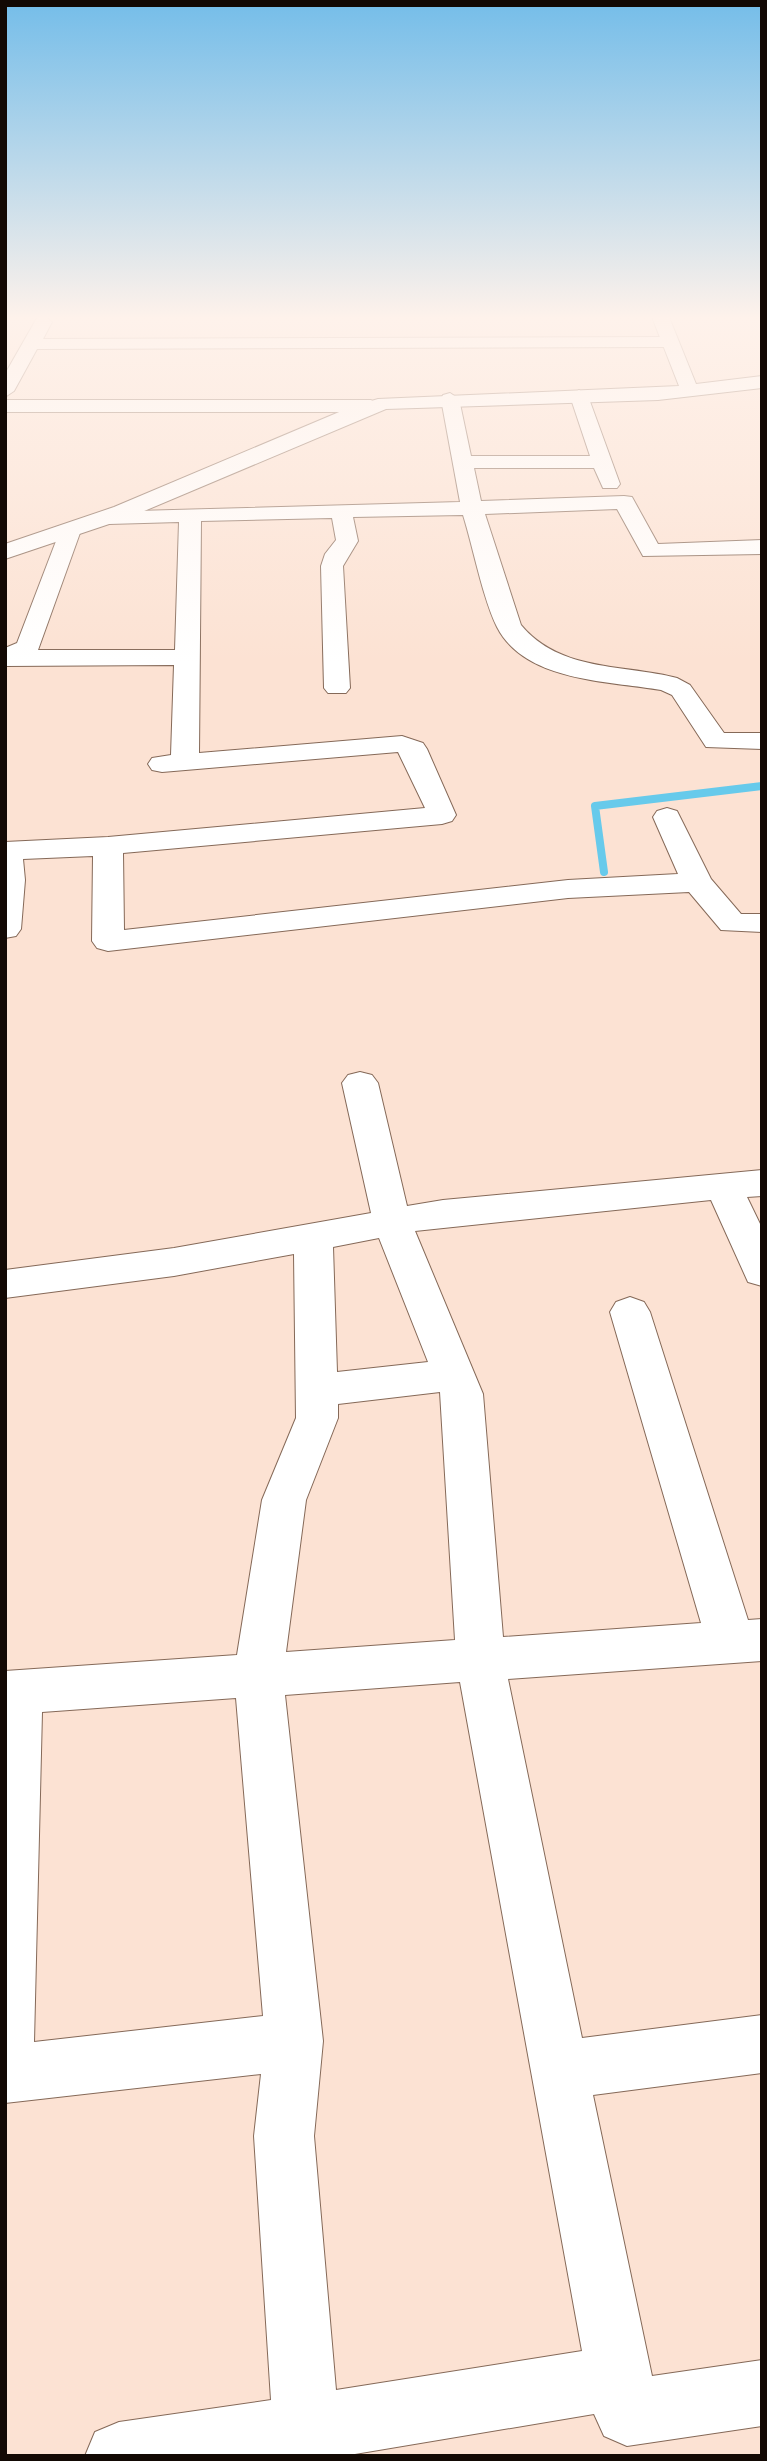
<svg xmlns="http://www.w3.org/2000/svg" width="767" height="2461" font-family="'Crimson Pro',serif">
<rect width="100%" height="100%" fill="#fce2d3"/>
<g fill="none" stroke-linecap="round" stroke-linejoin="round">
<path stroke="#67caeb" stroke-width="8" d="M604 872 595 806 762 786"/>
<g stroke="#856958" stroke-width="2">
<g id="minor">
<path d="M46 317 52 322 43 339 667 337 676 342 667 347 37 349 14 391 5 397V374L37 318Z"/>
<path d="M579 390 588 396 620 484 617 488H603L594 468H474L481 501 624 496 632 497 658 544 762 540V554L643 556 617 509 485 514 521 625C560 672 623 664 677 678L690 685 724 733H762V749L706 747 672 695 661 690C609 681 525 682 497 627 483 599 473 547 463 515L353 517 358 541 343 566 350 688 346 693H328L324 688 321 566 325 554 336 540 332 518 201 521 199 753 402 736 423 743 427 749 456 815 452 821 442 824 123 853 124 930 568 880 678 874 653 817 657 811 667 808 677 811 711 879 741 914H762V932L721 930 689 892 568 898 108 951 97 948 92 941 93 856 23 859 25 880 21 929 16 936 5 938V842L108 837 425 808 398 752 162 772 152 770 148 764 152 758 171 755 174 665 5 666V648L17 643 61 528H77L80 533 38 650H175L179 522 109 524 101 522 98 517 101 512 460 502 441 399 443 395 450 393 459 399 471 456H590L570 396Z"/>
<path d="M5 400H371L381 406 371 412H5Z"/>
<path d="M360 1072 372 1075 378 1083 407 1206 443 1200 762 1170V1196L747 1197 762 1228V1286L748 1282 711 1200 415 1231 483 1394 503 1637 701 1623 610 1312 616 1302 630 1297 644 1302 650 1312 748 1620 762 1619V1661L508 1679 582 2038 762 2015V2073L593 2095 652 2376 762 2360V2426L627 2446 604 2436 594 2414 343 2456H85L95 2432 119 2422 271 2400 254 2136 261 2074 5 2103V1671L237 1655 262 1500 296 1418 294 1254 174 1276 5 1298V1270L174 1248 371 1213 342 1083 348 1075ZM379 1238 428 1362 337 1372 333 1247ZM440 1392 455 1640 286 1652 306 1500 338 1418V1404ZM460 1682 582 2351 336 2390 314 2136 323 2041 285 1695ZM236 1698 263 2016 34 2042 42 1712Z"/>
</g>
</g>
<g stroke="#856958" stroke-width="2">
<path id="tertiary" d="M652 317H669L696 384 762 376V388L658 400 386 409 130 517 5 559V544L114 507 351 407 378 399 679 386Z"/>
</g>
<use href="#minor" fill="#fff" fill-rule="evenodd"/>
<use href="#tertiary" fill="#fff" fill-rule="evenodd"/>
</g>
<linearGradient id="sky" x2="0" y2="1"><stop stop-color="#74bde9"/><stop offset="0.48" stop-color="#fef2eb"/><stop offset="1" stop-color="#fef2eb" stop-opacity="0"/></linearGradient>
<rect width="767" height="662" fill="url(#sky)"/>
<rect width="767" height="2461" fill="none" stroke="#130904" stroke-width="14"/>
</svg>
